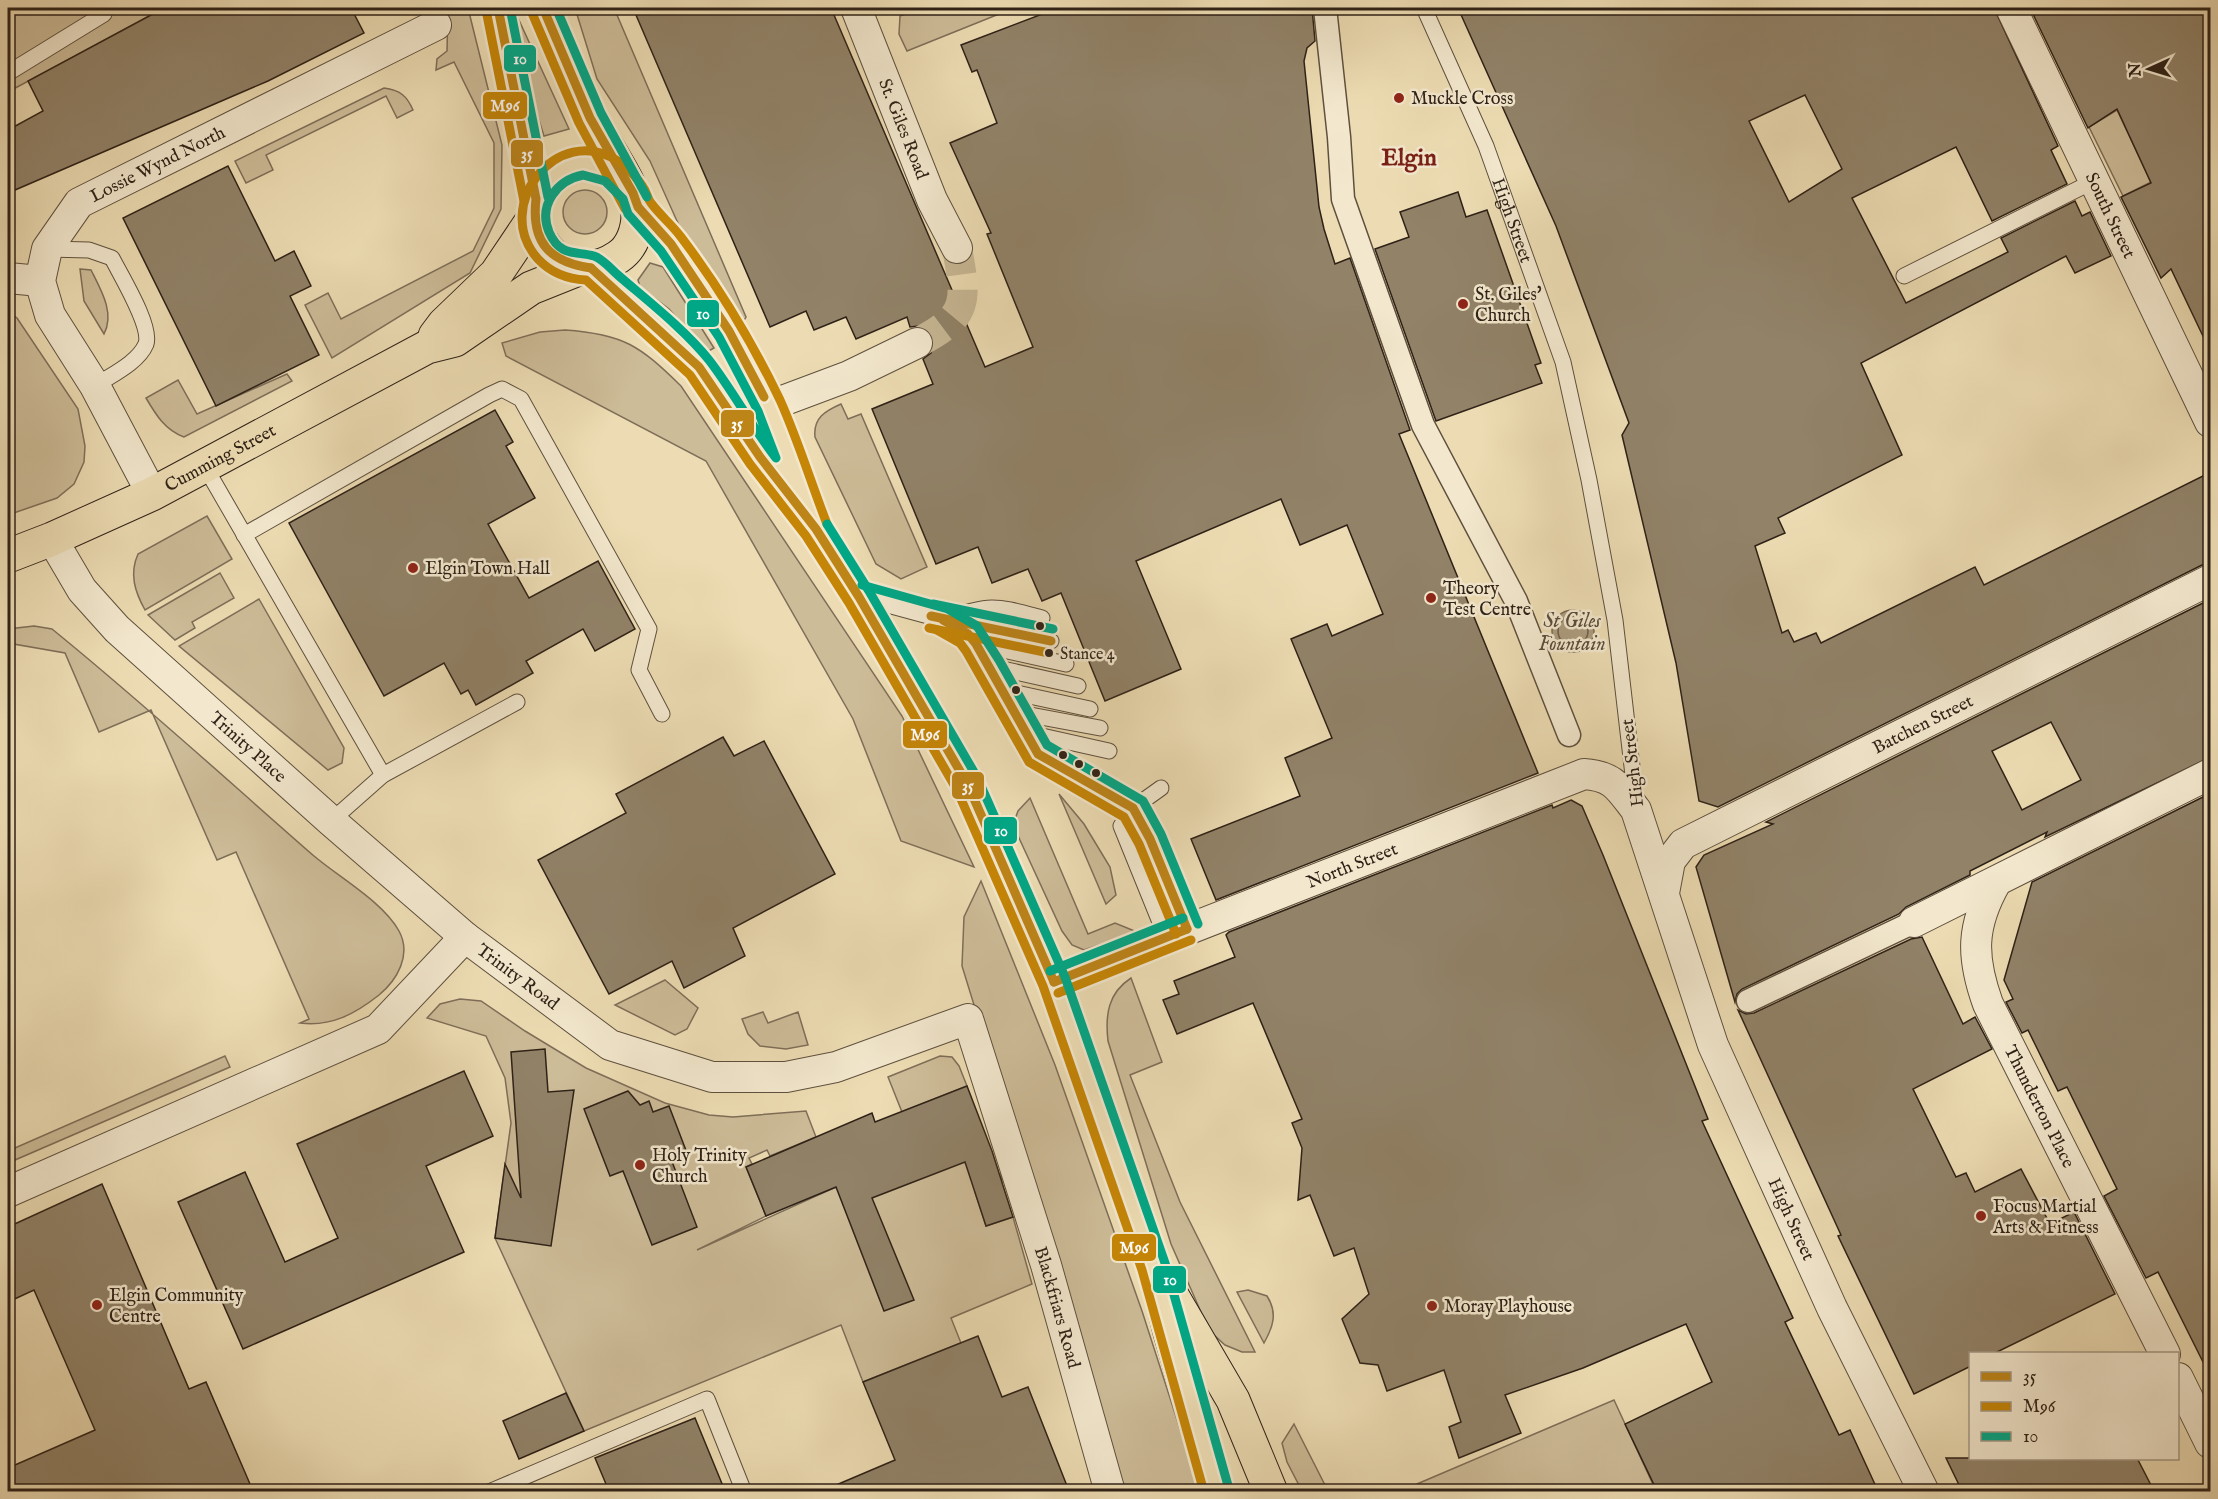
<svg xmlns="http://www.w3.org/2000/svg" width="2218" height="1499" font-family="'IM FELL English',serif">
<rect width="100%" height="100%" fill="#eddcb3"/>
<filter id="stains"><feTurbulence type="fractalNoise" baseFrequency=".00333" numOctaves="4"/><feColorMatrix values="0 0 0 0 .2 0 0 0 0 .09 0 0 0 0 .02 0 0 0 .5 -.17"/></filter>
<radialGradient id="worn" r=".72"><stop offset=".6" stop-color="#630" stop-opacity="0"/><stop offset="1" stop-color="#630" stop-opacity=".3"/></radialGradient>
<g fill="#cdbc98" stroke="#7e6e58" stroke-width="1.5">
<path d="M8 8H164L8 92Z"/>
<path d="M450 8H468L502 145 501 209 470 273 332 358 305 305 328 293 341 319 473 251 494 208V143L454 62 436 70 437 59 447 51 448 11Z"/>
<path d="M508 8H516L518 18 569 129 544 136 520 60Z"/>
<path d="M575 8H614L746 317 742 324 690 250 650 161 597 79Z"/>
<path d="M921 8H1014L907 51 899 34 900 16Z"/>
<path d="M384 88C400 90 407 96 413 110L397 118 386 96 266 155 273 170 246 183 235 161Z"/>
<path d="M2117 110 2151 182 2123 196 2089 127Z"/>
<circle cx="585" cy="212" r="22"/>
<path d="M650 263 663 267 714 348 707 352 669 309 640 287 638 280Z"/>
<path d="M80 269 91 270C101 290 115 313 104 334L84 301Z"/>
<path d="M8 311 17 318 78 409 85 446 84 462 74 484 57 498 8 515Z"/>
<path d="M565 330C624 334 640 346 681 386L902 716 974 867 901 841 853 719 706 461 506 356 502 343 540 332Z"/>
<path d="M287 374 292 381 184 437C165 430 156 415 146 398L178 380 197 414Z"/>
<path d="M841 404 848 419 861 414 927 567 901 579 876 564 815 437C813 418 825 411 841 404Z"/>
<path d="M207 516 232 559 145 610C135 592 129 574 138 554Z"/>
<path d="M220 573 234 598 192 622 195 628 175 640 148 615Z"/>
<path d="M259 599 344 748 342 763 328 770 179 646Z"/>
<path d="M34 626 52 629C142 702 227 780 314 856 340 878 383 902 399 931 412 955 397 980 379 995 355 1014 331 1027 300 1023L309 1019 236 852 217 860 151 710 99 732 65 653 8 643V629Z"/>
<path d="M1059 794 1084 824 1110 867 1116 895 1106 904Z"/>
<path d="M1030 798 1088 934 1115 923 1137 932 1084 950 1072 945 1062 931 1013 825 1018 811Z"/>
<path d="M981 881 1055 1065 1142 1311 1200 1491H1124L962 966 964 917Z"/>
<path d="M1131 978 1162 1062 1130 1075 1180 1202 1255 1352H1242L1225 1345 1213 1334 1201 1312 1171 1244 1108 1041C1105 1015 1108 993 1131 978Z"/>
<path d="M665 980 698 1008 687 1029 675 1035 615 1005Z"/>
<path d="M460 999 481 1001 525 1031 586 1068 665 1103 709 1115 733 1117 806 1111 816 1137 770 1156 767 1150 749 1158 752 1164 746 1167 766 1216 697 1250 836 1187 962 1137 980 1182 1001 1174 1002 1182 975 1192 986 1226 1013 1217 1032 1284 951 1318 961 1343 863 1382 841 1325 584 1431 495 1238 511 1123 505 1078 486 1036 427 1018 440 1004Z"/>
<path d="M763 1012 768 1023 798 1012 808 1045 786 1049 760 1046 748 1034 742 1019Z"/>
<path d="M225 1056 230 1067 8 1163V1151Z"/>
<path d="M940 1056 952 1057 959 1066 967 1086 902 1112 888 1077Z"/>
<path d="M1248 1290 1267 1296C1278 1313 1273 1327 1264 1343L1237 1292Z"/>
<path d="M1614 1400 1656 1491 1421 1492 1417 1484Z"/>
<path d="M1294 1424 1328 1491H1302L1287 1462 1282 1443Z"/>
</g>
<circle fill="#ac9c7e" stroke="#7a6b55" stroke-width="1.5" cx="1573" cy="631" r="21"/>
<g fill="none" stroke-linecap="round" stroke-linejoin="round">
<circle stroke="#6d5e4a" stroke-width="1.5" cx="1573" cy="631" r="15"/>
</g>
<g fill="#918268" stroke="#2e2117" stroke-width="1.5" fill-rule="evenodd">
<path d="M164 8H351L364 33 268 81 8 193V130L43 111 28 81Z"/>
<path d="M633 8H831L985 367 1033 347 987 234 991 233 950 143 997 123 977 70 972 72 961 45 1058 8H1312L1315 41 1307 48 1304 61 1319 207 1324 229 1335 264 1350 258 1410 430 1399 434 1538 773 1216 900 1191 839 1300 796 1285 758 1332 738 1291 639 1327 624 1332 636 1383 614 1347 525 1300 545 1281 499 1136 561 1181 669 1105 701 1061 593 1042 601 1028 569 992 583 978 547 936 564 872 409 933 384 923 359 931 353 934 345 933 336 927 329 919 326 910 327 907 317 856 339 846 317 814 330 806 311 770 327Z"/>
<path d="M1458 8H1994L2058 146 2051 150 2067 184 1992 221 1956 147 1852 198 1906 303 2008 252 2001 238 2075 201 2082 216 2090 212 2111 256 2075 273 2066 256 1861 363 1902 455 1778 518 1785 533 1755 546 1782 633 1788 630 1794 642 1816 633 1821 643 1975 567 1984 585 2211 472V563L2202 565 1718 807 1699 801 1676 663 1622 435 1629 423 1556 226ZM1805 95 1842 169 1789 202 1749 121Z"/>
<path d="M2030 8H2211V353L2171 269 2161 278 2121 197 2151 183 2117 109 2088 128Z"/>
<path d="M228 166 275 261 294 251 311 286 290 296 319 355 216 406 123 218Z"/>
<path d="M1458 192 1466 217 1487 210 1541 363 1535 365 1542 383 1436 421 1375 249 1409 237 1400 212Z"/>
<path d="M495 410 513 442 506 446 535 498 488 524 529 598 598 561 635 629 595 651 583 629 526 661 533 673 476 705 468 690 461 694 444 663 384 696 289 523Z"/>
<path d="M2211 599V757L2045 837 2047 832 1970 871V875L1906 907 1899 914 1742 989 1737 994 1735 1002 1696 867 1704 855 1773 824 1766 822ZM2051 722 2081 780 2022 810 1992 751Z"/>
<path d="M723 737 734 756 764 741 835 874 733 928 745 956 684 988 672 961 609 994 538 860 626 813 616 794Z"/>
<path d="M2211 793V1378L2158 1272 2146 1278 2104 1196 2117 1189 2067 1087 2058 1091 2028 1030 2022 1033 2006 1002 2013 999 2004 980 2032 882Z"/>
<path d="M1571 800 1582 806 1603 855 1708 1119 1702 1121 1793 1318 1785 1322 1839 1435 1850 1430 1878 1491H1657L1625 1424 1712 1382 1686 1324 1583 1368 1505 1395 1521 1433 1459 1458 1449 1427 1461 1422 1444 1370 1387 1391 1378 1365 1360 1363 1342 1319 1369 1294 1354 1248 1334 1256 1310 1195 1298 1200 1302 1148 1292 1123 1302 1119 1253 1003 1177 1034 1163 1000 1179 994 1174 981 1235 957 1226 935 1229 932 1552 805 1553 808Z"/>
<path d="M1922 937 1963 1024 1975 1017 1992 1049 1913 1089 1956 1177 1966 1173 1975 1192 2021 1169 2050 1224 2074 1212 2115 1294 1995 1353H1971V1366L1914 1394 1838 1236 1841 1235 1738 1010 1746 1014 1754 1013 1911 939Z"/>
<path d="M545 1049 548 1092 574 1090 551 1246 495 1238 505 1164 521 1198 511 1052Z"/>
<path d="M464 1071 493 1136 426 1166 464 1252 243 1349 178 1202 245 1172 285 1262 338 1238 297 1144Z"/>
<path d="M967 1086 992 1151 1013 1217 986 1226 965 1162 872 1198 914 1300 884 1311 836 1187 766 1216 746 1167 872 1113 875 1122Z"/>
<path d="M628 1091 640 1105 649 1101 653 1112 669 1106 687 1153 671 1159 697 1227 652 1245 623 1171 610 1176 584 1109Z"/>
<path d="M102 1184 189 1389 206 1382 253 1491H8V1468L95 1430 34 1290 8 1302V1227Z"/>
<path d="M978 1336 1002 1397 1028 1387 1069 1491H822L895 1460 863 1382Z"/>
<path d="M566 1393 584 1431 519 1459 503 1421Z"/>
<path d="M695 1418 725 1491H609L595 1458Z"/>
<path d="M1946 1458H2137L2154 1491H1962Z"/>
</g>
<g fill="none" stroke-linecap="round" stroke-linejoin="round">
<path stroke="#c7b794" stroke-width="30" stroke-dasharray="30 15" stroke-linecap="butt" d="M917 343C969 316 967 303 957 248"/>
<g stroke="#5e503e" stroke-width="17">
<g id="service">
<path id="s1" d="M1424 8 1486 146 1563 362 1589 480 1615 620 1636 801"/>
<path d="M8 73 104 14"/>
<path d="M47 249 89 250 112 258C121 276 152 326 146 344 138 363 111 375 95 386"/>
<path d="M1904 276 2094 181"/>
<path d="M204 465 383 775"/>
<path d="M244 535 489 395 502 389 521 399 649 629 639 670 662 714"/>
<path d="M862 598 943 620 1051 641"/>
<path d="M946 619C992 603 996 606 1042 618"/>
<path d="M943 620 968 634 976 644 1038 754 1133 808 1150 839 1187 929"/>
<path d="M976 644 1066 664"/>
<path d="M989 666 1078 686"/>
<path d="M1002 690 1090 709"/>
<path d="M1014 712 1100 728"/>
<path d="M1024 732 1109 751"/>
<path d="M1161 788 1133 808 1121 826 1166 937"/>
<path d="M331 821 383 775 517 702"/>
<path d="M489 1492 707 1399 744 1492"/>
</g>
</g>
<g stroke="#5e503e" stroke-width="25">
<g id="pedestrian">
<path d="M1325 8 1339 137 1343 199 1423 425 1516 601 1569 735"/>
<path d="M1748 1001 1914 922"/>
</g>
</g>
<g stroke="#5e503e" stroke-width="32">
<g id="minor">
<path id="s2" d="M856 8 932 200 957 248"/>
<path id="s3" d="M2011 8 2210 422"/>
<path d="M8 278 40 281"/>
<path d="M769 406 849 376 917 343"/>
<path id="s4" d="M152 494 95 386 50 315 40 281 47 249 79 203 436 25"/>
<path id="s5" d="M52 539 82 590 117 629 331 821 465 937"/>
<path id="s6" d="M1996 882C1971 926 1971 957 1988 1004L2165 1354"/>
<path id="s7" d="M1664 893 1670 861 1683 844 2210 580"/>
<path d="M1914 922 2210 774"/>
<path id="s8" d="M1054 982 1584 774C1614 776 1619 788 1636 810L1713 1045 1832 1308 1924 1492"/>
<path id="s9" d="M8 1192 378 1029 465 937 610 1045 712 1077H786L836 1067 968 1019 1046 1265 1110 1492"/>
<path d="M2178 1378 2210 1443"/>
</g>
</g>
<g stroke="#2e2117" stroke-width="35">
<g id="primary">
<path d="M435 336 444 324 496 274 533 219"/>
<path id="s10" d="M8 556 52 539 152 494 427 347 455 340 531 288 581 268"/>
</g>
</g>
<g stroke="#2e2117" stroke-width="35">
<g id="trunk">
<path d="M498 8 536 199"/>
<path d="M543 8C558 44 573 81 590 117 602 142 637 188 638 214 638 230 632 248 618 257 553 301 496 200 566 168 587 158 608 167 624 180"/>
<path d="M638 207C691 265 737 334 769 406 782 435 792 467 804 497"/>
<path d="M591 268 641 311 699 367 760 457 816 529 859 597 968 785 1054 982 1154 1267 1170 1332 1217 1492"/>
<path d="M1170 1292 1233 1400 1271 1492"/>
</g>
</g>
<use href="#service" stroke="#f3e8ce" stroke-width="15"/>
<use href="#pedestrian" stroke="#f3e8ce" stroke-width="22"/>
<use href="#minor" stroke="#f3e8ce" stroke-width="30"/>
<use href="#primary" stroke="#eddcb3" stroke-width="33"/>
<use href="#trunk" stroke="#eddcb3" stroke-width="33"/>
<g stroke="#f3e8ce" stroke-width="14">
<g id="bus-1">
<path d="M498 8 536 199C531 242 549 262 591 268"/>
<path d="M543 8 590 118 633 193 638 207 671 244 729 331 764 397"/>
<path d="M591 268 699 367 760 457 816 529 859 597 968 785 1054 982"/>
<path d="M931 616 1051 641"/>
<path d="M943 620 968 634 976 644 1038 754 1133 808 1150 839 1187 929"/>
<path d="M1054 982 1187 929"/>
</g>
</g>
<g stroke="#f3e8ce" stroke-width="14">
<g id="bus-2">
<path d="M486 10 524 201"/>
<path d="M532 13 579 123 625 209"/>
<path d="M827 524C811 483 798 440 780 400 753 344 719 287 681 237 672 225 660 215 651 203 647 198 647 192 643 187 638 179 626 166 618 161 557 121 491 207 538 259 551 273 567 279 586 280L690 375 750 464 806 536 849 603 957 790 1043 986 1142 1270 1204 1492"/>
<path d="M929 628 1049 653"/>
<path d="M937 630 960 643 966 651 1029 762 1124 817 1139 844 1176 934"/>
<path d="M1058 993 1191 940"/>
</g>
</g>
<g stroke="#f3e8ce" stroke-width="14">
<g id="bus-3">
<path d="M510 8 548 197"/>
<path d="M556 8 601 113 647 197"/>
<path d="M583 175 605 181 623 199 628 214 661 251 719 337 758 411 776 458C752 427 733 391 709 360 685 330 648 301 619 276 612 270 603 259 594 256 575 251 560 257 549 232 538 205 557 180 583 175Z"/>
<path d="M827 524 869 591 978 779 1065 977 1165 1263 1229 1489"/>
<path d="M862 585 948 609 977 626 999 660 1047 745 1143 801 1161 834 1198 924"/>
<path d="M933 604 1053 629"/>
<path d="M1050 971 1183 918"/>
</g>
</g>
<use href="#bus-1" stroke="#bd8418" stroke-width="9"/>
<use href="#bus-2" stroke="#c58506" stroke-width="9"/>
<use href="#bus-3" stroke="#00a786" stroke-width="9"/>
</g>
<g fill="#8f2418" stroke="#f3e8ce" stroke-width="2">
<circle cx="1399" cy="98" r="6"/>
<circle cx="1463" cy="304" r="6"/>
<circle cx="413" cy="568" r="6"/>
<circle cx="1431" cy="598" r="6"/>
<circle cx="640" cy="1165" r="6"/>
<circle cx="1981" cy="1216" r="6"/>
<circle cx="97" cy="1305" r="6"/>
<circle cx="1432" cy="1306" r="6"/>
</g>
<g fill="#2e2117" stroke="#f3e8ce" stroke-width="2">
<circle cx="1040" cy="626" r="5"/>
<circle cx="1049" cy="653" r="5"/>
<circle cx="1016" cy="690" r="5"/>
<circle cx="1063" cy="755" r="5"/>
<circle cx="1079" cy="764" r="5"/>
<circle cx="1096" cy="773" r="5"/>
</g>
<g text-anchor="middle" stroke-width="5" stroke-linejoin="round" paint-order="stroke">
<g font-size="16" fill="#2e2117" stroke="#f3e8ce" text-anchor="start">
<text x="1060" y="659">Stance 4</text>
</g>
<g font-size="18" fill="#2e2117" stroke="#f3e8ce" text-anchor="start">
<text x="1411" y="104">Muckle Cross</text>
<text x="1475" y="300">St. Giles'<tspan x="1475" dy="21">Church</tspan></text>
<text x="425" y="574">Elgin Town Hall</text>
<text x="1443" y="594">Theory<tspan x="1443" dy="21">Test Centre</tspan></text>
<text x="652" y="1161">Holy Trinity<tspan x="652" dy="21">Church</tspan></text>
<text x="1993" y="1212">Focus Martial<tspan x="1993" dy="21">Arts &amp; Fitness</tspan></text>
<text x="109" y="1301">Elgin Community<tspan x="109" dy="21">Centre</tspan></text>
<text x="1444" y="1312">Moray Playhouse</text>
</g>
<g font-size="18" fill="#2e2117" stroke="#f3e8ce">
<text dy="6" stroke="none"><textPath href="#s2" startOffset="130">St. Giles Road</textPath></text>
<text dy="6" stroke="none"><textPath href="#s4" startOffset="418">Lossie Wynd North</textPath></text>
<text dy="6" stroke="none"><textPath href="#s3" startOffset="230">South Street</textPath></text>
<text dy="6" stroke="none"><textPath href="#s1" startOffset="230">High Street</textPath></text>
<text dy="6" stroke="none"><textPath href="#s10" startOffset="234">Cumming Street</textPath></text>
<text dy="6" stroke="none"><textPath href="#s7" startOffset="322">Batchen Street</textPath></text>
<text dy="6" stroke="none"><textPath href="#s5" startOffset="288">Trinity Place</textPath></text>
<text transform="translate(1632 763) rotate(-97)" y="6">High Street</text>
<text dy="6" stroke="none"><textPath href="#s8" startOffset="320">North Street</textPath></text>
<text dy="6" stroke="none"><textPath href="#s9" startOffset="597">Trinity Road</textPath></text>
<text dy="6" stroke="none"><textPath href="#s6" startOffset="242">Thunderton Place</textPath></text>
<text dy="6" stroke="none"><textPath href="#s8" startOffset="1074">High Street</textPath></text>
<text dy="6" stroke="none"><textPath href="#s9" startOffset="1386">Blackfriars Road</textPath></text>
</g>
<g font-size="20" font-style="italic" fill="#5a4c3b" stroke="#f3e8ce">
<text x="1572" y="627">St Giles<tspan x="1572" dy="23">Fountain</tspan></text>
</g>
<g font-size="24" font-weight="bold" fill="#7a1f14" stroke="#f3e8ce">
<text x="1409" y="165">Elgin</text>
</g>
</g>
<g stroke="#f3e8ce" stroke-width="2">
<rect x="503" y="44" width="34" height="29" rx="6" fill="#00a786"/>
<rect x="482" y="91" width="46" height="29" rx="6" fill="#c58506"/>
<rect x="510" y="139" width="34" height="29" rx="6" fill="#bd8418"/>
<rect x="686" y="299" width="34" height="29" rx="6" fill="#00a786"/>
<rect x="720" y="409" width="35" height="29" rx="6" fill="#bd8418"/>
<rect x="902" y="720" width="46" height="29" rx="6" fill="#c58506"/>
<rect x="951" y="771" width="34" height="29" rx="6" fill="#bd8418"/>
<rect x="983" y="816" width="35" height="29" rx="6" fill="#00a786"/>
<rect x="1111" y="1233" width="46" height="29" rx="6" fill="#c58506"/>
<rect x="1152" y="1265" width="35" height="29" rx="6" fill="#00a786"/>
</g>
<g font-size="16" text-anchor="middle" font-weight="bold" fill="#fff">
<text x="520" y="64">10</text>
<text x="505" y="111">M96</text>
<text x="527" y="159">35</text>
<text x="703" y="319">10</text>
<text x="737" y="429">35</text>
<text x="925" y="740">M96</text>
<text x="968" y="791">35</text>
<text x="1001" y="836">10</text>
<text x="1134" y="1253">M96</text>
<text x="1170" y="1285">10</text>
</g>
<rect width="2218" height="1499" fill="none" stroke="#eddcb3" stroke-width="30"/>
<rect x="9" y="9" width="2200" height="1481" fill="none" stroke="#2e2117" stroke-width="3"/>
<rect x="15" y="15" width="2188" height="1469" fill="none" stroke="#2e2117" stroke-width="1.5"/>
<rect x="1969" y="1352" width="210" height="108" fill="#f3e8ce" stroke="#a49885" stroke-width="1.5"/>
<rect x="1981" y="1372" width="30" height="9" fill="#bd8418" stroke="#a49885" stroke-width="1.5"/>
<text x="2023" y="1382" font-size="18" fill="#2e2117">35</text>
<rect x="1981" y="1402" width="30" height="9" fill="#c58506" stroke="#a49885" stroke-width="1.5"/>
<text x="2023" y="1412" font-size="18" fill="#2e2117">M96</text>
<rect x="1981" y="1432" width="30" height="9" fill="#00a786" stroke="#a49885" stroke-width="1.5"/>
<text x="2023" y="1442" font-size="18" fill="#2e2117">10</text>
<g transform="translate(2149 69) rotate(266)" stroke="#f3e8ce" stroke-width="4.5" paint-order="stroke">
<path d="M0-4.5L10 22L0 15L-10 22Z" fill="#2e2117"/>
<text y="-9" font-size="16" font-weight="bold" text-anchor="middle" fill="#2e2117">N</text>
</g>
<rect width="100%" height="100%" filter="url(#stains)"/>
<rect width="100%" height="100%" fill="url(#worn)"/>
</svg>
